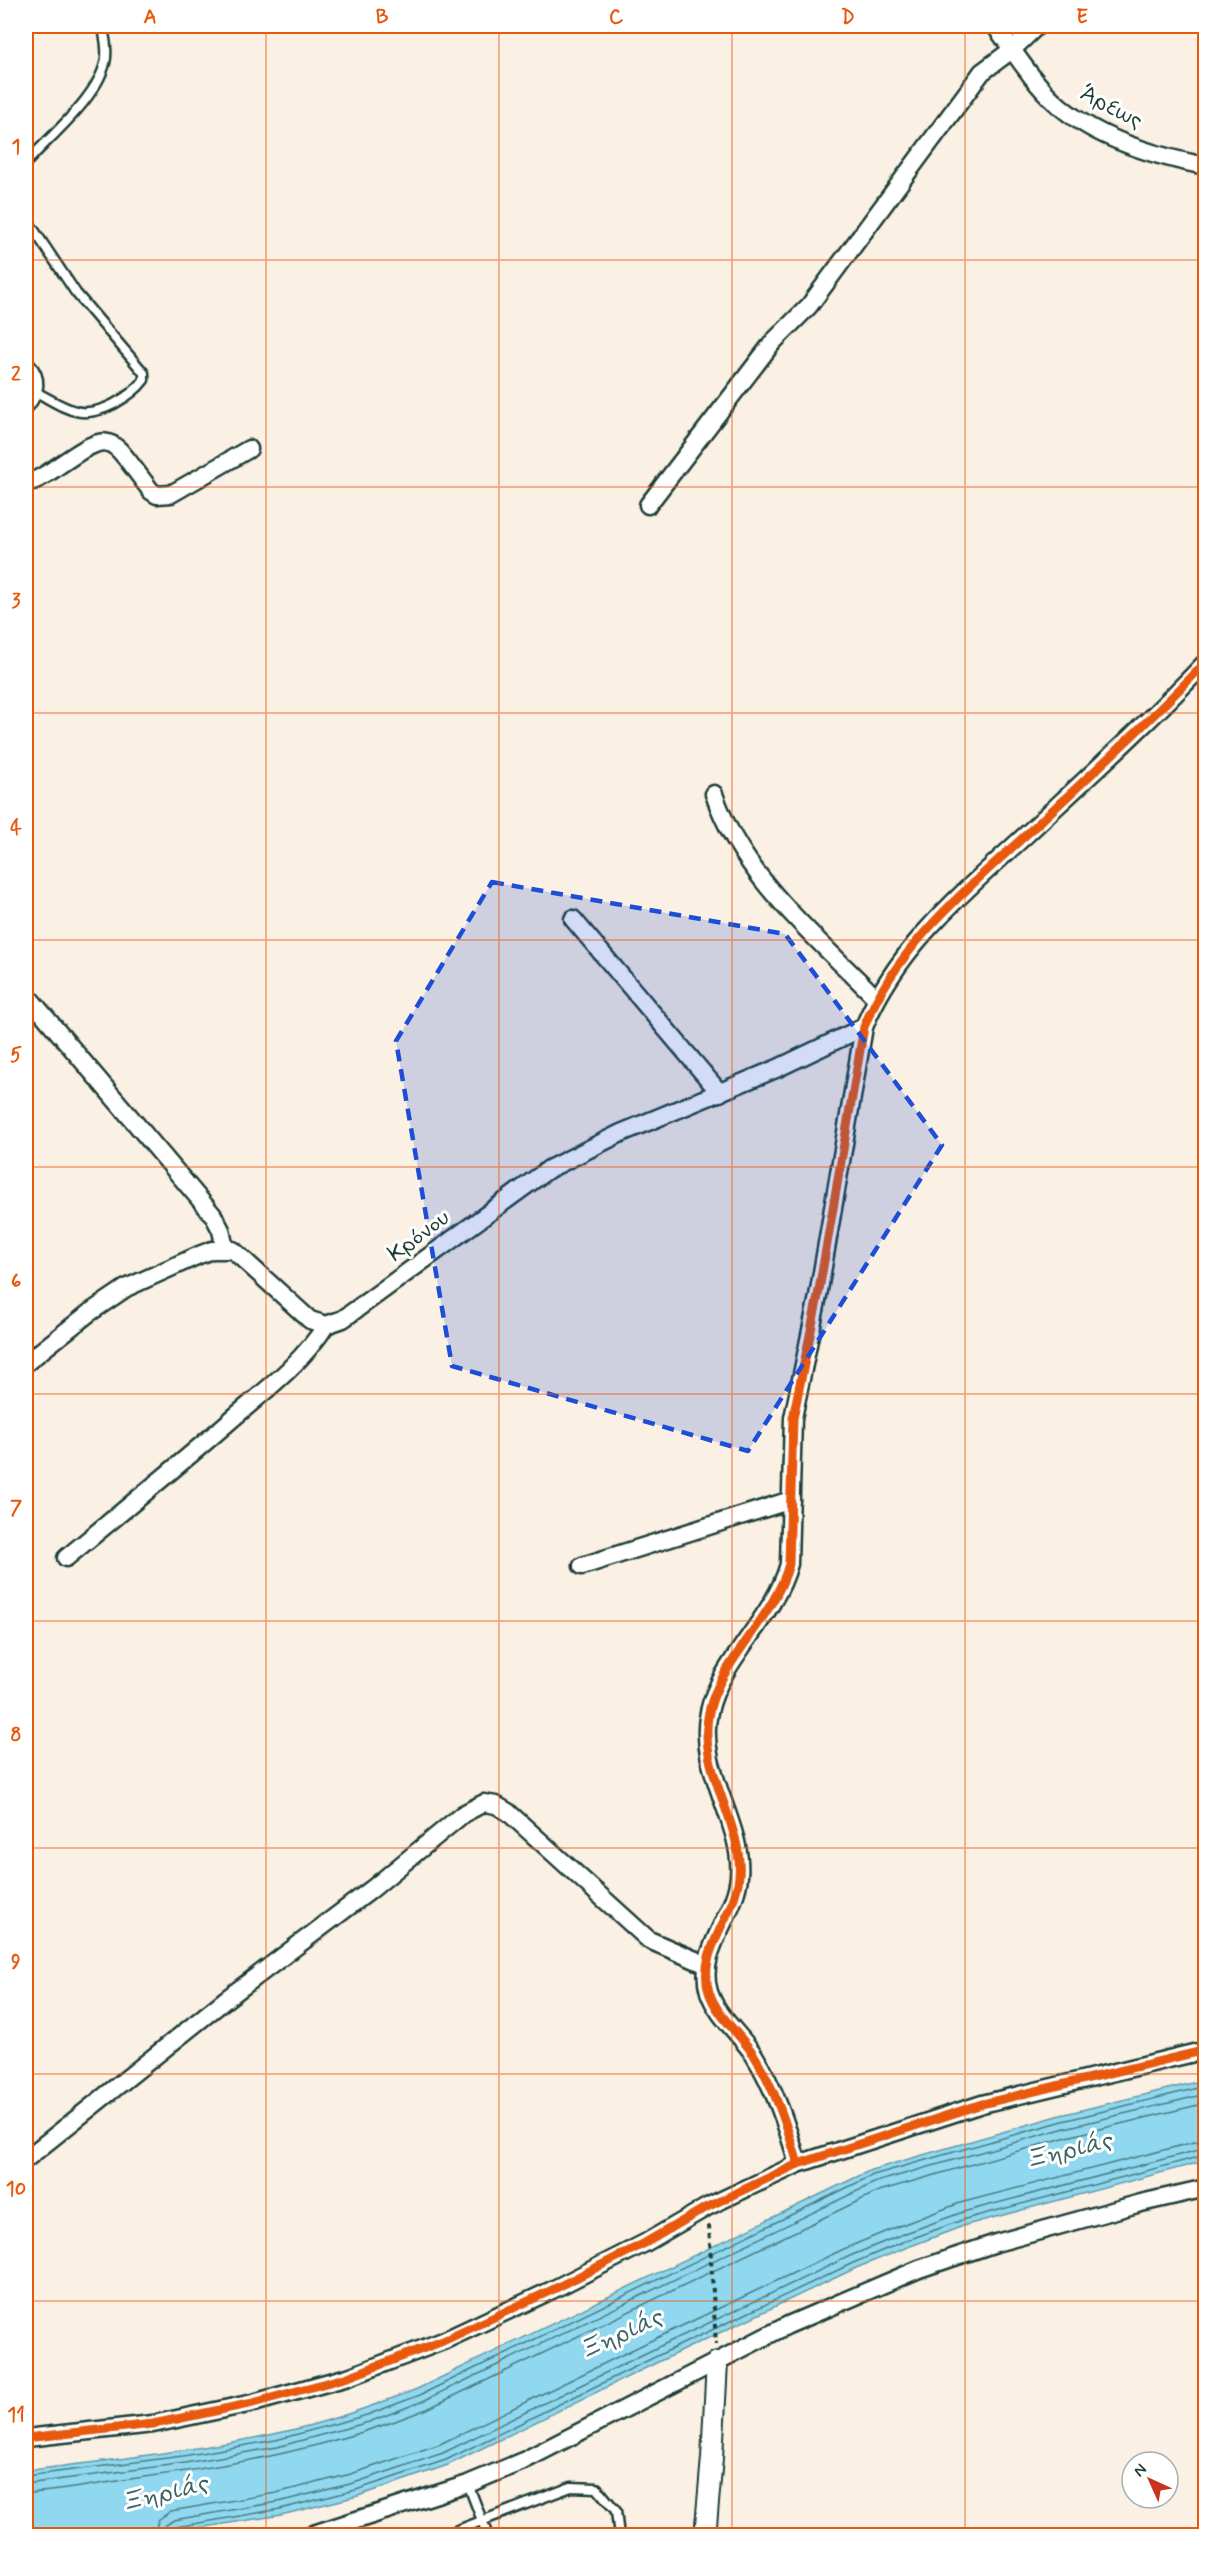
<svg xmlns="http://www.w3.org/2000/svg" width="1231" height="2561" font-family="Mynerve,sans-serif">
<rect width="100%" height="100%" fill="#faf0e3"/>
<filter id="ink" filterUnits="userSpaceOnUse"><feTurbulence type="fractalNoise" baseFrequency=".0167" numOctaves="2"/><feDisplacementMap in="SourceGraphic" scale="12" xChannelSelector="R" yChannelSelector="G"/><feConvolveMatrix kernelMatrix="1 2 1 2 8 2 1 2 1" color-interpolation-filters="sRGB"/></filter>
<g filter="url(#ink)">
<path fill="#8fd8f0" stroke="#629aa5" stroke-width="1.5" d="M1205 2080V2161L966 2225 908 2247 856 2268 660 2361 448 2465 358 2496 281 2515 155 2535H26V2471C108 2460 192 2451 274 2434 323 2424 370 2407 417 2389L871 2170 1061 2115Z"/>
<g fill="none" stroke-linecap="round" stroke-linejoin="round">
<g stroke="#4c7b7f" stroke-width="1.5">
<path d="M26 2476 183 2456 276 2440 367 2415 420 2395 873 2175 1063 2121 1206 2086"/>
<path d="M26 2484 185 2463 277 2447 369 2422 423 2401 876 2182 1065 2128 1206 2094"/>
<path d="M26 2493C60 2492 96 2484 130 2479 235 2465 328 2449 427 2409L879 2191 1067 2137 1206 2103"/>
<path d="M154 2536 158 2520 171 2511 276 2493 351 2474 440 2444 650 2341 846 2248 899 2226 960 2203 1206 2139"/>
<path d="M163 2536 166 2525 174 2520 278 2502 354 2483 443 2453 654 2349 850 2256 903 2234 963 2212 1206 2148"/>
<path d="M171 2536V2530L176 2527 280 2509 356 2490 446 2460 657 2356 853 2263 905 2241 965 2219 1206 2155"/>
</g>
<g stroke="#1f3d34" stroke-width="13">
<g id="service">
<path d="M26 163C50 136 101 95 106 58 107 47 105 36 102 26"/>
<path d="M26 218 76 293 144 373V380C136 391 125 398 114 404 79 422 65 407 34 391"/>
<path d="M468 2484 488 2536"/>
<path d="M442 2536 571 2487 597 2488 616 2511 619 2536"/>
</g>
</g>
<g stroke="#1f3d34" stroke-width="21">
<g id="minor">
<path d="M995 26C1014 51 1032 81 1055 102 1094 138 1154 156 1206 166"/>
<path d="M26 366C38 378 36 391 26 404"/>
<path d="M26 482C35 482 43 476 51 471 115 427 106 433 151 491L157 495 171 494 249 449"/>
<path d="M648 505 773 342 809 306 982 72 1013 49 1037 26"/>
<path d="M714 794C742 877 816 937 876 998"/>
<path d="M573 919 720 1093"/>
<path d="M26 994 213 1215 221 1230 225 1249"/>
<path d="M26 1363 89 1313 126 1288 199 1255 212 1250H233L310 1320 326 1325 343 1319 549 1169 621 1133 778 1068 864 1027"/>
<path d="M66 1558C122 1512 178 1466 232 1419 266 1390 302 1363 326 1325"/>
<path d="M582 1566 791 1500"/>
<path d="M26 2159 225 2000 372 1889 463 1814 484 1803 496 1805 508 1812 649 1940 707 1965"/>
<path d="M798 2164C787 2126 775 2089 754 2055 740 2034 717 2016 709 1992 696 1950 736 1916 739 1876 744 1823 696 1769 709 1712 720 1660 774 1619 789 1564L793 1418 818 1296 864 1027C896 947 966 890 1028 833 1088 777 1149 722 1206 662"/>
<path d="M26 2438 153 2424 253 2403 348 2377 443 2341 552 2290 645 2243 707 2207 798 2164 982 2104 1206 2050"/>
<path d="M307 2536 468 2484 523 2461 788 2325 919 2269 996 2243 1141 2203 1206 2188"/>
</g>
</g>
<g stroke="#1f3d34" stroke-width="24">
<path id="tertiary" d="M705 2536 712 2458 717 2362"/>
</g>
<path stroke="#1f3d34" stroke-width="4" stroke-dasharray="4.5 4.5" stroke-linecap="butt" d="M709 2225 716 2344"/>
<use href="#service" stroke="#fff" stroke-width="8"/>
<use href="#minor" stroke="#fff" stroke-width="16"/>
<use href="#tertiary" stroke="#fff" stroke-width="20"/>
<g stroke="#fff" stroke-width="13">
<g id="cycleway">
<path d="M798 2164C787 2126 775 2089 754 2055 740 2034 717 2016 709 1992 696 1950 736 1916 739 1876 744 1823 696 1769 709 1712 720 1660 774 1619 789 1564L793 1418 818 1296 864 1027C896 947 966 890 1028 833 1088 777 1149 722 1206 662"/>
<path d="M26 2438 153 2424 253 2403 348 2377 443 2341 552 2290 645 2243 707 2207 798 2164 982 2104 1206 2050"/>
</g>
</g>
<use href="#cycleway" stroke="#e8590c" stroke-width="9"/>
</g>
</g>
<path fill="#1d4ed8" fill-opacity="0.2" stroke="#1d4ed8" stroke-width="4.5" stroke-dasharray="12 8" stroke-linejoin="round" d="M492 882 785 934 942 1145 748 1451 452 1366 396 1041Z"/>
<path fill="none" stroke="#e8590c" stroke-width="1.5" stroke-opacity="0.55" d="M266 26V2536M499 26V2536M732 26V2536M965 26V2536M26 260H1206M26 487H1206M26 713H1206M26 940H1206M26 1167H1206M26 1394H1206M26 1621H1206M26 1848H1206M26 2074H1206M26 2301H1206"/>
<g text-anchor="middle" stroke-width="6" stroke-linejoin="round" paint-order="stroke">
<g font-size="24" fill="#1f3d34" stroke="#fff">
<text transform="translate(1112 106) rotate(28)" y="8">Άρεως</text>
<text transform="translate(418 1235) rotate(-37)" y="8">Κρόνου</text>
</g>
<g font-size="26" font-style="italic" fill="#3b6463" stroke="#fff">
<text transform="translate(1068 2149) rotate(-14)" y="9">Ξηριάς</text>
<text transform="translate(620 2333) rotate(-25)" y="9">Ξηριάς</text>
<text transform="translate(164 2492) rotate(-14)" y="9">Ξηριάς</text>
</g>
</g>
<rect width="1231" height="2561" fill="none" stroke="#fff" stroke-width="66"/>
<g transform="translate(1150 2480) rotate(315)"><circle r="28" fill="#ffffff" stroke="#a5b1ae" stroke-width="1.5"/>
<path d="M0-4.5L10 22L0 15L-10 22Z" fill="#c8321e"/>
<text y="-9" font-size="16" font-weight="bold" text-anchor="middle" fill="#1f3d34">N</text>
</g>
<rect x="33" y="33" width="1165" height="2495" fill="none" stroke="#e8590c" stroke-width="2"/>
<g font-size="20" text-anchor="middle" font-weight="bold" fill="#e8590c">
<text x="150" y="23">A</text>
<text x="382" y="23">B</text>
<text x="616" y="23">C</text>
<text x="848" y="23">D</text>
<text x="1082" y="23">E</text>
<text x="16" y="153">1</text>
<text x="16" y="380">2</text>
<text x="16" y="607">3</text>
<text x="16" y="834">4</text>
<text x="16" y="1061">5</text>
<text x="16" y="1287">6</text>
<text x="16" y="1514">7</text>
<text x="16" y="1741">8</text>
<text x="16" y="1968">9</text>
<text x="16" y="2195">10</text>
<text x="16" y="2421">11</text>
</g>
</svg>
